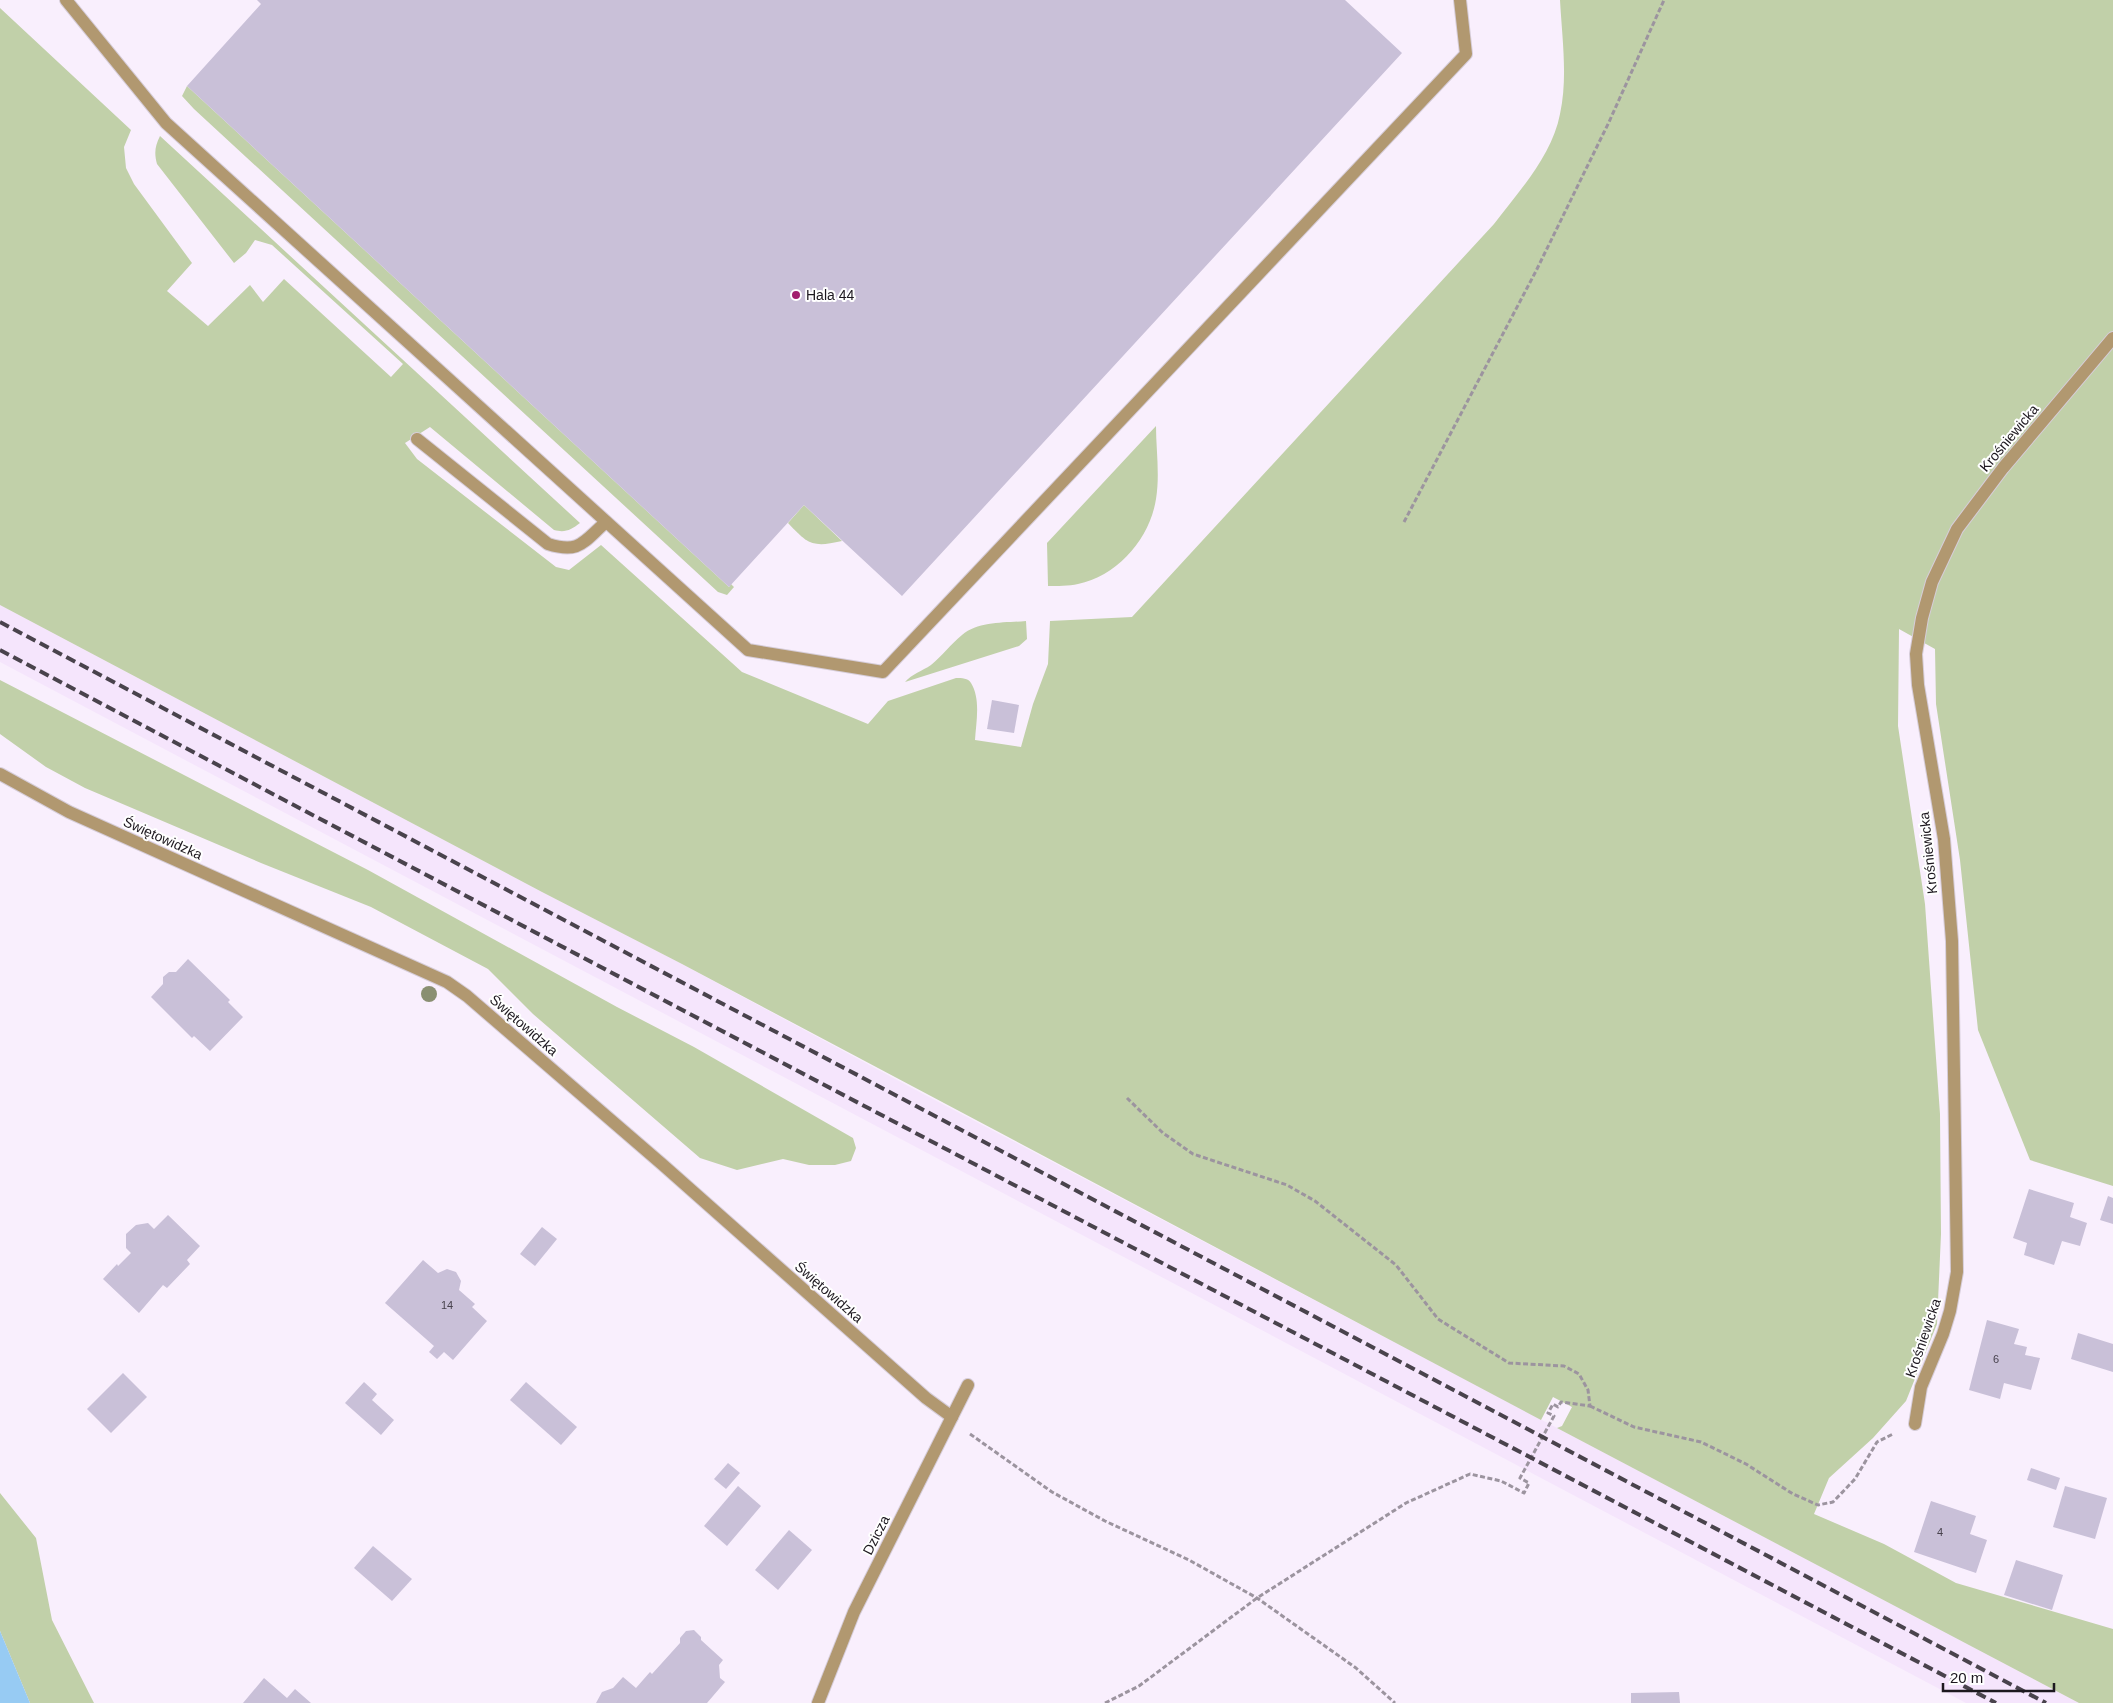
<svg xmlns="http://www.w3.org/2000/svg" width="2113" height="1703" font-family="Arial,sans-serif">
<rect width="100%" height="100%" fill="#f9effd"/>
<path fill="#f5e5fc" d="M0 605 542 892 682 964 912 1088 2079 1703H1966L0 662Z"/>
<g fill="#c1d0a9">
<path d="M1560 0H2113V1186L2030 1160 1978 1030 1960 860 1936 704 1935 649 1899 629 1898 726 1925 904 1940 1114 1941 1234 1937 1324 1906 1401 1873 1438 1829 1478 1814 1514 1884 1544 1956 1583 2113 1629V1703H2079L1557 1428 1562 1426 1572 1407 1553 1397 1541 1420 682 964 542 892 0 605V8L131 130 124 147 126 168 134 184 192 263 167 291 208 326 250 285 263 302 284 279 391 377 403 364 272 245 255 240 246 253 234 263 157 164C154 153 155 146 160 136L580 523C571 530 565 533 554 530L430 427 405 443 417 459 556 567 569 570 601 545 742 672 868 724 888 701 956 678C962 678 968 678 971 683 981 699 976 723 975 740L1021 747 1033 704 1048 664 1050 621 1132 617 1494 224C1519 191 1552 156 1560 114 1568 78 1562 37 1560 0Z"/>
<path d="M187 86 729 587 731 584 734 587 727 595 718 592 194 109 182 96Z"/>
<path d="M1156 426C1156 449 1160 475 1156 499 1150 538 1118 576 1078 584 1069 586 1057 586 1048 586L1047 543Z"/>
<path d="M804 505 842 541C812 548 808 544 788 523Z"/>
<path d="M1026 621 1027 639 1019 646 905 682C912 674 922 671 931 665 942 656 951 644 962 635 979 621 1005 623 1026 621Z"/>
<path d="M0 680 368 870 617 1007 694 1047 853 1138 856 1148 851 1161 835 1165H809L783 1159 737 1170 700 1158 533 1014 488 969 371 907 261 863 85 788 46 767 0 734Z"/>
<path d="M0 1493 36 1538 52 1620 94 1703H30L0 1631Z"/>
</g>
<path fill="#97cbf3" d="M0 1631 30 1703H0Z"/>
<g fill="#c9c0d8">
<path d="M257 0H1345L1402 53 902 596 804 505 729 587 187 86 261 4Z"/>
<path d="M992 700 1019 705 1014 733 987 729Z"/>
<path d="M188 959 230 1000 228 1002 243 1017 210 1051 194 1036 192 1038 151 997 163 984V977L169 972H176Z"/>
<path d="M2029 1189 2074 1203 2070 1217 2087 1223 2080 1246 2062 1241 2054 1265 2024 1255 2027 1243 2013 1238Z"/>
<path d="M2108 1196 2113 1198V1224L2100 1220Z"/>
<path d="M168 1215 200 1246 187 1260 190 1264 167 1288 163 1285 139 1313 103 1279 117 1264 118 1266 131 1253 126 1248V1234L136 1225 148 1223 154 1229Z"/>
<path d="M542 1227 557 1239 535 1266 520 1254Z"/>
<path d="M423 1260 438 1273 447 1269 456 1272 461 1281 459 1290 475 1304 472 1307 487 1321 453 1360 444 1352 437 1359 429 1352 434 1346 385 1303Z"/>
<path d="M1987 1320 2019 1329 2014 1344 2027 1347 2025 1355 2040 1358 2031 1390 2004 1383 2000 1399 1969 1390Z"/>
<path d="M2078 1333 2113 1344V1372L2071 1359Z"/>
<path d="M123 1373 147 1397 111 1433 87 1409Z"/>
<path d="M364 1382 377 1394 372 1400 394 1420 381 1435 345 1403Z"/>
<path d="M526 1382 577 1427 561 1445 510 1400Z"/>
<path d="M728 1463 740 1473 726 1489 714 1479Z"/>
<path d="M2031 1468 2060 1478 2056 1490 2027 1480Z"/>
<path d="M738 1486 761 1506 727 1546 704 1526Z"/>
<path d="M2065 1486 2107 1498 2095 1539 2053 1527Z"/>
<path d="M1931 1501 1976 1516 1970 1534 1987 1540 1976 1573 1914 1552Z"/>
<path d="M789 1530 812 1550 778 1590 755 1570Z"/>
<path d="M373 1546 412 1579 392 1601 354 1568Z"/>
<path d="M2016 1560 2063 1575 2052 1610 2004 1595Z"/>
<path d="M694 1630 701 1637V1640L723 1660 719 1665 720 1678 725 1682 707 1703H596L602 1692 613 1688 623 1677 636 1688 650 1672 652 1674 680 1643V1638L686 1631Z"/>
<path d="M264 1678 287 1698 295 1689 311 1703H243Z"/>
<path d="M1679 1692 1680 1703H1631V1693Z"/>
</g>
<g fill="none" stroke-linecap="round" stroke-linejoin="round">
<g stroke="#d6cdd9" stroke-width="14">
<g id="lane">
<path d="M66 0 166 123 748 650 883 672 1466 54 1460 0"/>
<path d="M417 439 548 544C580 554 583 542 606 522"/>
</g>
</g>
<g stroke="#d6cdd9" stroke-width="14">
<g id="street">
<path d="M0 774 69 812 447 982 467 996 663 1165 926 1398 952 1417"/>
<path d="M1915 1424 1921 1387 1943 1334 1950 1311 1957 1272 1952 941 1944 839 1918 685 1916 654 1922 618 1932 582 1957 529 2003 468 2113 338"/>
<path d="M818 1703 854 1612 968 1385"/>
</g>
</g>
<g stroke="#9c949f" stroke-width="3" stroke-dasharray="5 2.5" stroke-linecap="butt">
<path d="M1404 522 1536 271 1609 122 1664 0"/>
<path d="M1590 1406 1634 1427 1701 1442 1746 1464 1793 1494 1818 1505 1833 1502 1855 1479 1877 1442 1893 1434"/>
<path d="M970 1434 1052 1492 1105 1521 1189 1560 1257 1598 1356 1668 1395 1703"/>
<path d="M1105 1703 1139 1686 1257 1598 1406 1503 1470 1474 1501 1481 1524 1493 1529 1483 1520 1478 1554 1416 1548 1413 1553 1404 1558 1407 1561 1402 1590 1406 1588 1390 1579 1374 1564 1366 1509 1363 1438 1319 1396 1265 1315 1201 1287 1185 1193 1154 1163 1133 1127 1098"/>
</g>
<use href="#lane" stroke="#b19870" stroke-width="12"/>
<use href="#street" stroke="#b19870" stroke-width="12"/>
<g stroke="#49434c" stroke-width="4" stroke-dasharray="10 5" stroke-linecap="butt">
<path d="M0 622 2046 1703"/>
<path d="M0 650 1996 1703"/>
</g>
</g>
<circle fill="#8a8f72" cx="429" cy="994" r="8"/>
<circle fill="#a21f6e" stroke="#fff" stroke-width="2" cx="796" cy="295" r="5"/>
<g text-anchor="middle" stroke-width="4" stroke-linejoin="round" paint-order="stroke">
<g font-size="11" fill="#48424d">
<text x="447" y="1309">14</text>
<text x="1996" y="1363">6</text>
<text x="1940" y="1536">4</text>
</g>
<g font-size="14" fill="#1d181f" stroke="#fff" text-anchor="start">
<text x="806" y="300">Hala 44</text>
</g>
<g font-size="14" fill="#1d181f" stroke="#fff">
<text transform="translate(2009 438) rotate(-50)" y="5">Krośniewicka</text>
<text transform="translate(163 838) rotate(24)" y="5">Świętowidzka</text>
<text transform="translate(1928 853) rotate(-96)" y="5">Krośniewicka</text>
<text transform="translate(524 1025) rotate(41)" y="5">Świętowidzka</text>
<text transform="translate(829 1292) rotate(41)" y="5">Świętowidzka</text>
<text transform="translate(1923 1338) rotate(-71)" y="5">Krośniewicka</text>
<text transform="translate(876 1535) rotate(-63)" y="5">Dzicza</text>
</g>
</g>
<path d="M1943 1683v8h111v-8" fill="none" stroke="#1d181f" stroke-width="2.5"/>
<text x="1950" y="1683" font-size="15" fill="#1d181f" stroke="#ffffff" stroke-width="4" paint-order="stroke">20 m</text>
</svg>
